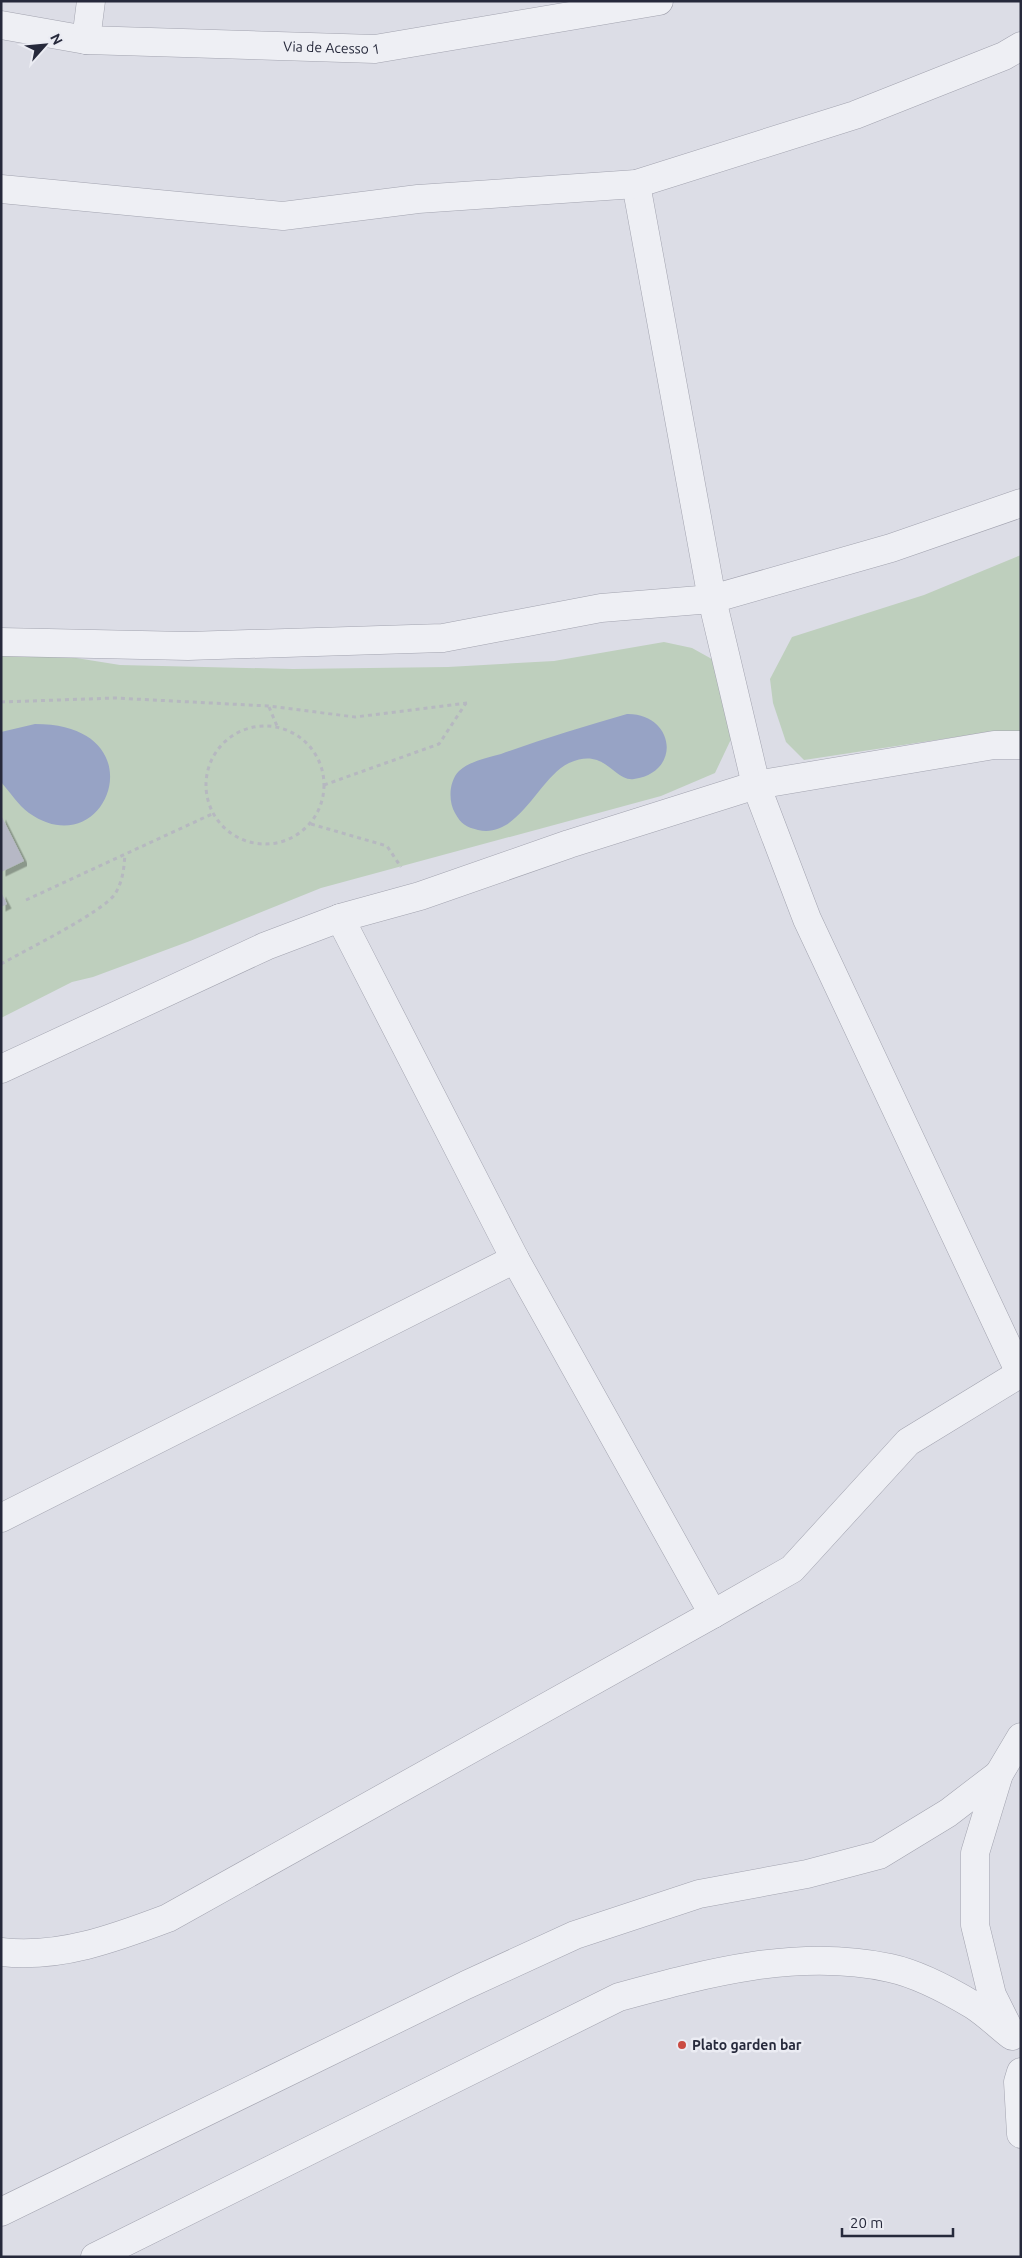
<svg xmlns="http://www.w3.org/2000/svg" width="1022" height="2258" font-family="Ubuntu,sans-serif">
<defs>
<filter id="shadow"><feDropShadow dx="4.5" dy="4.5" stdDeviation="0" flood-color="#0004"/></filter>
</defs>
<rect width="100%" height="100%" fill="#dcdde6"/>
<g fill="#becfbd">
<path d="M1021 555V731L989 732 804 760 786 742 773 703 770 679 792 637 924 595Z"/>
<path d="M664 642 692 648 719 663 733 735 715 773 661 796 321 888 190 941 93 977 72 982 1 1018V646L120 665 293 669 448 667 554 661Z"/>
</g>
<g fill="#97a3c5">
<path d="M627 714C674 713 683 772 634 779 613 782 606 746 569 763 538 778 519 839 478 830 466 827 461 824 455 813 448 801 449 781 459 771 470 761 487 758 501 754 543 739 585 726 627 714Z"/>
<path d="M35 724C161 724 107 868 29 813 18 805 10 792 1 782V732Z"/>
</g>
<g fill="#b6b8c5" filter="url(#shadow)">
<path d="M1 815 24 861 1 872Z"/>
<path d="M1 892 7 904 1 907Z"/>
</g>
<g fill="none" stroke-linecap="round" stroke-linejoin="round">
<g stroke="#a2a3af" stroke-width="29">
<g id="minor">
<path id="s1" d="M1 25 86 40 375 49 659 1"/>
<path d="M86 40 91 1"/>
<path d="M636 184 712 599 756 785 807 919 1020 1373"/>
<path d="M1 189 283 216 418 199 636 184 855 115 1004 56 1021 46"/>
<path d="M1 642 188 646 443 638 601 608 712 599 891 548 1021 503"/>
<path d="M340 918 515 1259 713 1614"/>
<path d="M1 1069 266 946 340 918 420 896 569 844 756 785 994 745H1021"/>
<path d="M1 1518 515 1259"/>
<path d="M1 1952C59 1959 115 1938 168 1918L713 1614 792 1569 908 1442 1021 1373"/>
</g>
</g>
<g stroke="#a2a3af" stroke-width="29">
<g id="tertiary">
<path d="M1009 2029 992 1995 975 1925V1853L999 1774 1021 1737"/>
<path d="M1021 2072 1018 2082 1021 2134"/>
<path d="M1 2212 466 1985 575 1935 699 1894 807 1874 879 1855 948 1813 999 1774"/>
<path d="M95 2257 619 1997C707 1973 798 1948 890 1968 918 1974 948 1990 973 2005 987 2014 999 2026 1012 2036"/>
</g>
</g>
<g stroke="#b6b8c0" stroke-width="3" stroke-dasharray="4 4" stroke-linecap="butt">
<path d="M1 702 115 698 268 706 355 717 467 703"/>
<path d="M269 707 277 726"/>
<circle cx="265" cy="785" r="59"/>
<path d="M324 785 439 744 466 703"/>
<path d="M311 824 387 846 401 867"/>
<path d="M26 900 212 814"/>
<path d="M1 964C24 951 103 912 115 894 123 881 124 868 125 854"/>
</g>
<use href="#minor" stroke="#eeeff4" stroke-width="28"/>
<use href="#tertiary" stroke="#eeeff4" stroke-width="28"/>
</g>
<circle fill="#ca4a41" stroke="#ebecf3" stroke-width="2" cx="682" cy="2045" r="5"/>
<g text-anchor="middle" stroke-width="5" stroke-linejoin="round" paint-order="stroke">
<g font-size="14" fill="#26293b" stroke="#ebecf3">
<text dy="5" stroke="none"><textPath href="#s1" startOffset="332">Via de Acesso 1</textPath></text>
</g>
<g font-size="14" font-weight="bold" fill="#26293b" stroke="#ebecf3" text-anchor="start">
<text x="692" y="2050">Plato garden bar</text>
</g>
</g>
<rect width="1022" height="2258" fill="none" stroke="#26293b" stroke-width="5"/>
<g transform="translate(45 45) rotate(63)" stroke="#ebecf3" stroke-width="4" paint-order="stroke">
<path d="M0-4L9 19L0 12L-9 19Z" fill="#26293b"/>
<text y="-8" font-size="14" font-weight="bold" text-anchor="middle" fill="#26293b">N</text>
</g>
<path d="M842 2228v8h111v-8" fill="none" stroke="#26293b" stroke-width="2.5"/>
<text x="850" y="2228" font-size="15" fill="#26293b" stroke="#ebecf3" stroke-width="4" paint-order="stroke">20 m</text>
</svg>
